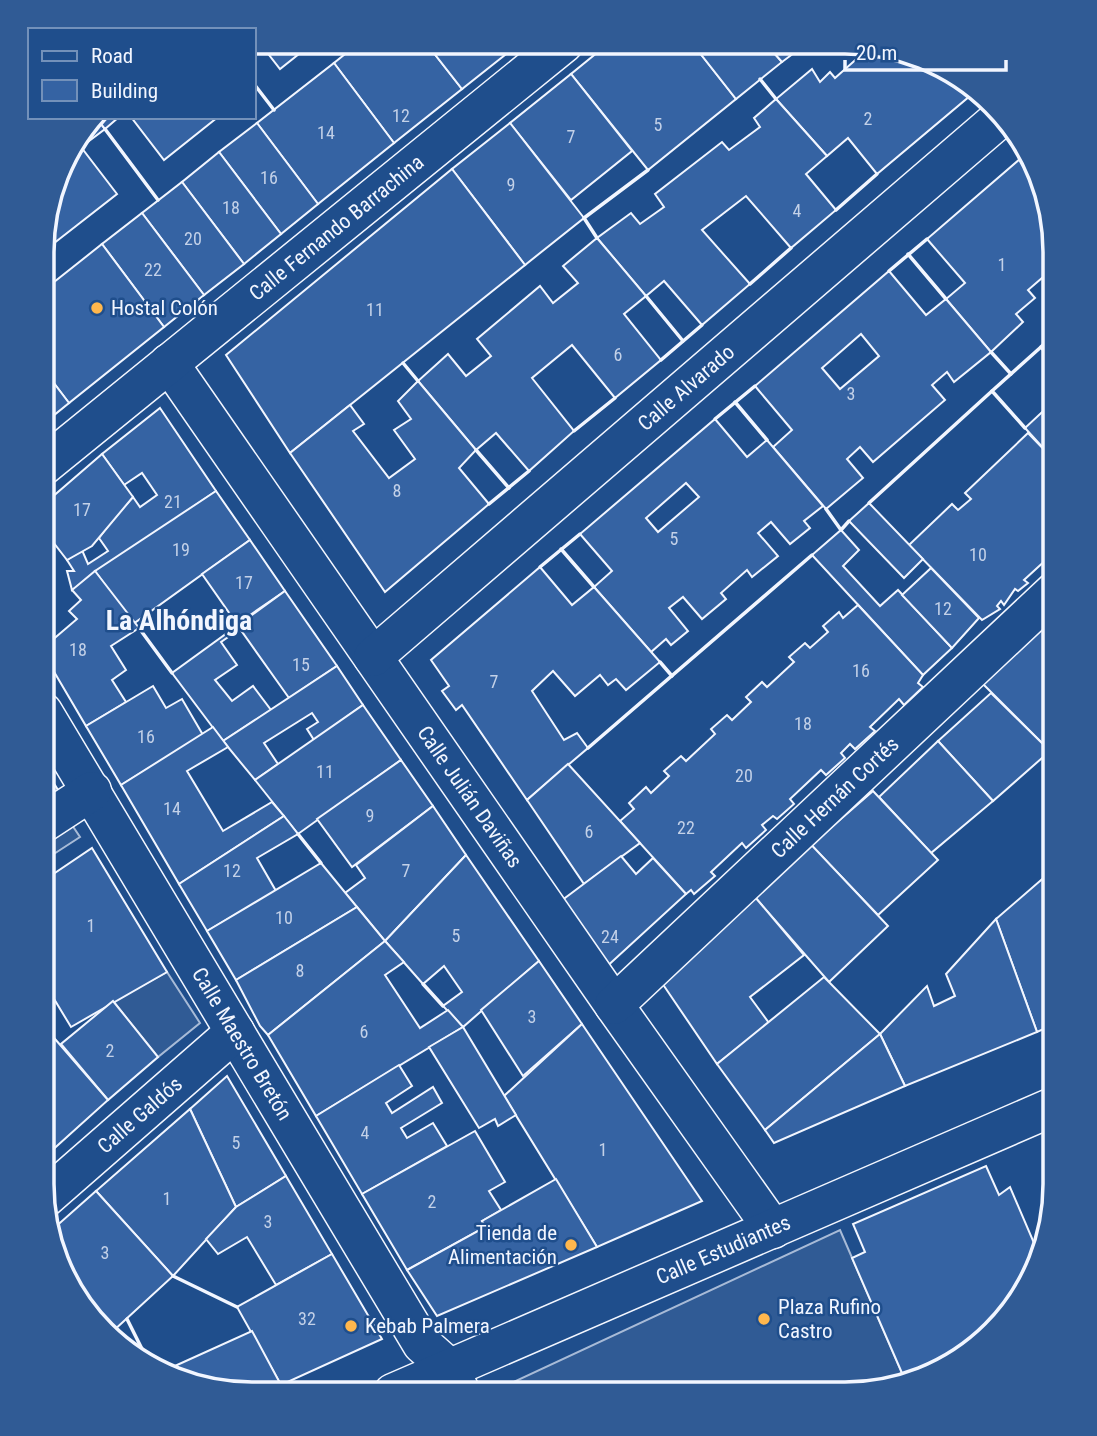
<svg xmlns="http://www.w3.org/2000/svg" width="1097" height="1436" font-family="'Roboto Condensed',sans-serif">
<rect width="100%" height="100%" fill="#1f4e8c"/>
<g fill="#305b95" stroke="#a8bbd7" stroke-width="2">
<path d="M70 822 80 837 43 861V840Z"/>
<path d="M167 972 200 1023 158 1057 113 1001Z"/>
<path d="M840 1230 905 1380 845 1394 490 1393Z"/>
</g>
<g fill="#3563a3" stroke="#f2f6ff" stroke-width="2" fill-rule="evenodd">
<path d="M259 42H314L280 69Z"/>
<path d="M360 42 426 43 462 89 394 143 334 63Z"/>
<path d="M426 43H520L462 89Z"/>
<path d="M609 43H692L736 99 648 170 571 74Z"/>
<path d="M692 43 766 44 782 62 736 99Z"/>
<path d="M766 44H806L782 62Z"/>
<path d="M849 44H873L973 85 977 90 877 174 848 138 827 156 776 99 812 69 820 82 830 72 835 78 861 55Z"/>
<path d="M334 63 394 143 318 204 257 123Z"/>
<path d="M571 74 632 151 571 200 510 123Z"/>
<path d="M776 99 827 156 806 174 836 210 791 248 746 196 702 230 750 284 702 325 664 281 646 296 597 238 631 213 640 224 664 207 655 194 722 142 729 150 760 127 754 118Z"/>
<path d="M95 117 105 129 81 147 117 194 44 251V224L70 147Z"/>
<path d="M96 117H119L105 129Z"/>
<path d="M131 117H218L164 160Z"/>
<path d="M257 123 318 204 281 234 219 152Z"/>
<path d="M510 123 584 218 525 265 452 169Z"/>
<path d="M219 152 281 234 244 264 182 182Z"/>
<path d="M1028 152 1033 159 1055 252V294L1042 278 1028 290 1035 298 1016 314 1023 322 991 352 946 299 965 283 927 239Z"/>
<path d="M452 169 525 265 290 453 226 355Z"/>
<path d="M182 182 244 264 204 295 142 213Z"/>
<path d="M142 213 204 295 164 327 102 244Z"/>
<path d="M597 238 646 296 624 314 661 360 615 398 572 345 532 378 574 431 529 471 496 433 476 450 418 381 448 354 466 376 491 356 477 339 540 286 553 303 578 283 563 266Z"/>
<path d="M102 244 164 327 69 403 44 370V290Z"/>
<path d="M889 271 926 315 946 299 991 352 954 382 947 372 932 385 945 400 873 462 860 447 847 459 863 478 826 509 773 447 792 430 755 386ZM861 334 879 356 840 389 822 368Z"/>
<path d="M44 370 69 403 43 424Z"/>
<path d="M418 381 476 450 459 468 489 504 385 592 290 453 350 405 364 424 353 431 389 478 415 459 394 430 411 419 398 401Z"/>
<path d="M1055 400V461L1025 428Z"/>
<path d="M160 408 216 491 72 590 67 571H74L67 560 82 550 88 564 108 551 99 538 114 518 133 497 140 507 157 495 142 473 124 485 102 454Z"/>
<path d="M715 419 747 457 767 440 823 506 804 521 810 528 790 544 771 522 758 533 778 556 752 577 747 570 721 593 726 599 702 619 683 597 669 608 688 631 671 645 666 639 651 652 594 587 612 571 580 534ZM686 483 699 497 658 532 646 518Z"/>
<path d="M1028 433 1055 461V557L1051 560 1048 558 1024 580 1028 583 1018 591 1015 589 1004 605 1001 601 997 606 1000 609 982 620 909 545 952 504 958 510 971 499 965 493Z"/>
<path d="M102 454 133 497 92 546 67 560 43 529V505Z"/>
<path d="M216 491 250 540 133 624 95 571Z"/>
<path d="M869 503 923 559 904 578 849 521Z"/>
<path d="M841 530 859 550 843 566 880 606 898 590 952 648 923 675 812 555Z"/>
<path d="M250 540 285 591 237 624 202 574Z"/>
<path d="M540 567 572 605 594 587 660 662 626 690 616 679 608 685 600 675 575 696 553 671 532 691 564 740 577 733 588 748 527 800 462 705 456 710 442 691 449 686 431 660Z"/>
<path d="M931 568 979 618 952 648 902 595Z"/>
<path d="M95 571 139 628 111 646 126 670 112 680 126 702 86 726 43 653V648L77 619 69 611 81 600 72 590Z"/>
<path d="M285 591 337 666 289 698 240 629 221 642 237 665 215 680 232 701 253 686 271 710 223 741 172 673Z"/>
<path d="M858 605 923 675 918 683 923 687 904 705 899 699 870 727 875 731 855 749 850 744 841 753 845 758 826 775 821 770 790 799 794 804 777 819 773 816 762 825 766 830 746 848 742 843 711 872 715 876 694 894 691 890 686 894 620 821 634 809 629 803 646 787 651 793 669 776 664 771 681 756 686 761 715 734 711 729 727 715 732 720 751 702 746 697 762 682 767 687 794 662 789 657 805 643 810 648 828 632 823 626 839 612 843 618Z"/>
<path d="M1055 618V639L1044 627Z"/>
<path d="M1044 627 1055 639V756L982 683Z"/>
<path d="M337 666 363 705 314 740 307 729 318 722 312 713 264 743 278 764 255 780 223 741Z"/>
<path d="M153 686 166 708 182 699 203 735 121 785 86 726Z"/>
<path d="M991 693 1050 751 993 801 938 741Z"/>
<path d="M363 705 401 760 298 834 255 780Z"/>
<path d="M213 727 228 747 187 771 223 831 272 802 284 816 179 884 121 785Z"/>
<path d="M938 741 993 801 931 853 879 797Z"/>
<path d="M401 760 433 806 352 867 317 819Z"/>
<path d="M568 764 640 843 584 884 527 800Z"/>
<path d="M43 766 58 790 43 799Z"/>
<path d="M873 791 938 860 878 915 811 845Z"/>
<path d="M433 806 466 855 385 941 345 893 365 878 356 865Z"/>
<path d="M284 816 298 834 257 858 276 891 207 931 179 884Z"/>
<path d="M803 836 888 926 829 982 746 887Z"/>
<path d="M92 848 167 972 71 1027 42 979 43 881Z"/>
<path d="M466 855 539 961 463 1027 443 1006 462 992 444 966 423 984 385 941Z"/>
<path d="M621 856 636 874 653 858 686 894 603 970 557 904Z"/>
<path d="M321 863 357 907 236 980 207 931Z"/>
<path d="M1055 868V1024L1037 1032 996 919Z"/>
<path d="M755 897 804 955 750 997 769 1023 717 1064 662 983Z"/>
<path d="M357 907 385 941 268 1035 260 1026 236 980Z"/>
<path d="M996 919 1037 1032 905 1086 880 1034 927 986 934 1006 955 996 946 974Z"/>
<path d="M385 941 404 962 385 975 420 1028 448 1010 463 1027 316 1116 268 1035Z"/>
<path d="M539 961 582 1024 523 1076 481 1010Z"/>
<path d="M824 977 880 1034 765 1130 717 1064Z"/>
<path d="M113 1001 158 1057 108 1100 61 1044Z"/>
<path d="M42 1024 108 1100 48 1154 42 1147Z"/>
<path d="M582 1024 702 1201 597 1247 504 1096Z"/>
<path d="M463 1027 516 1115 498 1126 495 1119 479 1128 429 1047Z"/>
<path d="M880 1034 905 1086 774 1143 765 1130Z"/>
<path d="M399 1065 412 1086 386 1103 392 1113 433 1087 442 1103 401 1128 407 1138 433 1123 447 1146 362 1194 316 1116Z"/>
<path d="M227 1076 286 1176 236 1207 190 1109Z"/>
<path d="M190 1109 236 1207 173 1276 96 1191Z"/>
<path d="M475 1131 505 1182 489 1191 501 1210 482 1221 485 1226 480 1230 407 1270 362 1194Z"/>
<path d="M986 1166 999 1195 1010 1187 1037 1250 1019 1301 938 1372 905 1380 852 1258 865 1252 853 1224Z"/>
<path d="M286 1176 332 1254 276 1285 247 1237 218 1254 206 1239 236 1207Z"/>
<path d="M556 1179 597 1247 437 1316 407 1270 480 1230 485 1226 482 1221Z"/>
<path d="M96 1191 173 1276 112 1332 64 1277 53 1229Z"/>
<path d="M332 1254 382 1339 281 1385 237 1307Z"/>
<path d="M252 1331 281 1385 263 1392H225L166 1370Z"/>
</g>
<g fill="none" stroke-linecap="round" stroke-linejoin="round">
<g stroke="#f2f6ff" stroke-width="41">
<g id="minor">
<path id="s1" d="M169 363 614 1005 773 1229"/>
<path id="s2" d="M43 466 564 43"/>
<path id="s3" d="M373 657 1000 118"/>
<path id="s4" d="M43 712 422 1344 449 1368 461 1393"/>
<path d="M43 823 92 791"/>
<path id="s5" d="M614 1005 1055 591"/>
<path id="s6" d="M45 1198 235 1032"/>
<path id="s7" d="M393 1393 1055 1106"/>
</g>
</g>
<use href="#minor" stroke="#1f4e8c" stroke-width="38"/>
<g stroke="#f2f6ff" stroke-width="3.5">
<path d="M760 79 776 99"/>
<path d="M254 84 274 110"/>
<path d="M105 129 158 200"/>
<path d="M836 210 877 174"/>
<path d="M597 238 584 218 648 170"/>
<path d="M908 254 946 299"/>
<path d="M889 271 927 239"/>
<path d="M750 284 791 248"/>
<path d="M646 296 683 341"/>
<path d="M1041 347 1055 333"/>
<path d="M991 352 1011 374"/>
<path d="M661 360 702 325"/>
<path d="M403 363 418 381"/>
<path d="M735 402 767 440"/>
<path d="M715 419 755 386"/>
<path d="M1025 428 992 391 1041 347 1055 364"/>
<path d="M574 431 615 398"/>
<path d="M476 450 509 488"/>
<path d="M869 503 992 391"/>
<path d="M489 504 529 471"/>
<path d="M826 509 841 530 849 521"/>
<path d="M561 549 594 587"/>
<path d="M540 567 580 534"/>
<path d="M139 628 172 673"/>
<path d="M660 662 672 676"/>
<path d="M588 748 812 555"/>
<path d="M298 834 321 863"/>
<path d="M423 984 443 1006"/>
<path d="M173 1276 237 1307"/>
<path d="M127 1319 146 1357"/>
</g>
</g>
<g fill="#ffb74d" stroke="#1f4e8c" stroke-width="2.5">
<circle cx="97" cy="308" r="7"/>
<circle cx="571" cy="1245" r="7"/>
<circle cx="764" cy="1319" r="7"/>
<circle cx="351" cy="1326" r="7"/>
</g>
<g text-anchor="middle" stroke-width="5" stroke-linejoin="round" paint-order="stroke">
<g font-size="18" fill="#c3d1e8">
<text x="401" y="122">12</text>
<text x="868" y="125">2</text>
<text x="658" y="131">5</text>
<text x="326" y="139">14</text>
<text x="571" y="143">7</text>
<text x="269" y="184">16</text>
<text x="511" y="191">9</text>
<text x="231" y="214">18</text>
<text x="797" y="217">4</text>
<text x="193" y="245">20</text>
<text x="1002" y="271">1</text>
<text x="153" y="276">22</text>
<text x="375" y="316">11</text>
<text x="618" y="361">6</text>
<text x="851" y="400">3</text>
<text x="397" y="497">8</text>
<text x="173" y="508">21</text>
<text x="82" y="516">17</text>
<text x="674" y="545">5</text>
<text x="181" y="556">19</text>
<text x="978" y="561">10</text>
<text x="244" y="589">17</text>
<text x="943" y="615">12</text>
<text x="78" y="656">18</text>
<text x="301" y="671">15</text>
<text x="861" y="677">16</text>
<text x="494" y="688">7</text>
<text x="803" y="730">18</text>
<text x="146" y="743">16</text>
<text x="325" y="778">11</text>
<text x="744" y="782">20</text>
<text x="172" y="815">14</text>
<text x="370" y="822">9</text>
<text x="686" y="834">22</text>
<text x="589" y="838">6</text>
<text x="232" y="877">12</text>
<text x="406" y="877">7</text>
<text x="284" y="924">10</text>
<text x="91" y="932">1</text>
<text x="456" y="942">5</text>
<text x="610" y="943">24</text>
<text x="300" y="977">8</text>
<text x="532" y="1023">3</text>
<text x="364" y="1038">6</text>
<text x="110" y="1057">2</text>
<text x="365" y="1139">4</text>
<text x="236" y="1149">5</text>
<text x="603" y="1156">1</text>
<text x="167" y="1205">1</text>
<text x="432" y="1208">2</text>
<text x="268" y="1228">3</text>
<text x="105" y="1259">3</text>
<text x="307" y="1325">32</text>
</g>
<g font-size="21" fill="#f2f6ff" stroke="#1f4e8c">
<text dy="7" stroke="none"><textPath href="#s2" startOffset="378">Calle Fernando Barrachina</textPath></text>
<text dy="7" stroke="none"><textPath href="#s3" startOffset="413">Calle Alvarado</textPath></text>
<text dy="7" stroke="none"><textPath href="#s1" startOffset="528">Calle Julián Daviñas</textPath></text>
<text dy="7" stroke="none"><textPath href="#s5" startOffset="303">Calle Hernán Cortés</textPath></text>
<text dy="7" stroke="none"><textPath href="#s4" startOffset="387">Calle Maestro Bretón</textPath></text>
<text dy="7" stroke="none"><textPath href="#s6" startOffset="126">Calle Galdós</textPath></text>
<text dy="7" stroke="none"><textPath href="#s7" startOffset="360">Calle Estudiantes</textPath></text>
</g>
<g font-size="21" fill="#f2f6ff" stroke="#1f4e8c" text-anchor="start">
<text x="111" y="315">Hostal Colón</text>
<text x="557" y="1240" text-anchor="end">Tienda de<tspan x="557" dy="24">Alimentación</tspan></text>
<text x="778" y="1314">Plaza Rufino<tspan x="778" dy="24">Castro</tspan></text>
<text x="365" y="1333">Kebab Palmera</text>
</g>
<g font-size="28" font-weight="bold" fill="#f2f6ff" stroke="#1f4e8c">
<text x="179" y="630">La Alhóndiga</text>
</g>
</g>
<path d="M0 0H1097V1436H0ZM252 54H845A198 198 0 0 1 1043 252V1184A198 198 0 0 1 845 1382H252A198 198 0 0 1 54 1184V252A198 198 0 0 1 252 54Z" fill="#305b95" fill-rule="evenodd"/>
<path fill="none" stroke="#f2f6ff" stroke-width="3.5" d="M252 54H845A198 198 0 0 1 1043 252V1184A198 198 0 0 1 845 1382H252A198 198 0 0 1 54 1184V252A198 198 0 0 1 252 54Z"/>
<rect x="28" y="28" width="228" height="91" fill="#1f4e8c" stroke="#7391ba" stroke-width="2"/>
<rect x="42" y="51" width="35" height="10" fill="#1f4e8c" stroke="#7391ba" stroke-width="2"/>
<text x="91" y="63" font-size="21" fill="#f2f6ff">Road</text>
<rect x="42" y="80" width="35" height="21" fill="#3563a3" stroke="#7391ba" stroke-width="2"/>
<text x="91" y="98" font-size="21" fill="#f2f6ff">Building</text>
<path d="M845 60v10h161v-10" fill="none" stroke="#f2f6ff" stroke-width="3.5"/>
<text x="856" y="60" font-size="21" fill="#f2f6ff" stroke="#1f4e8c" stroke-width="5" paint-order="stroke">20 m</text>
</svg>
